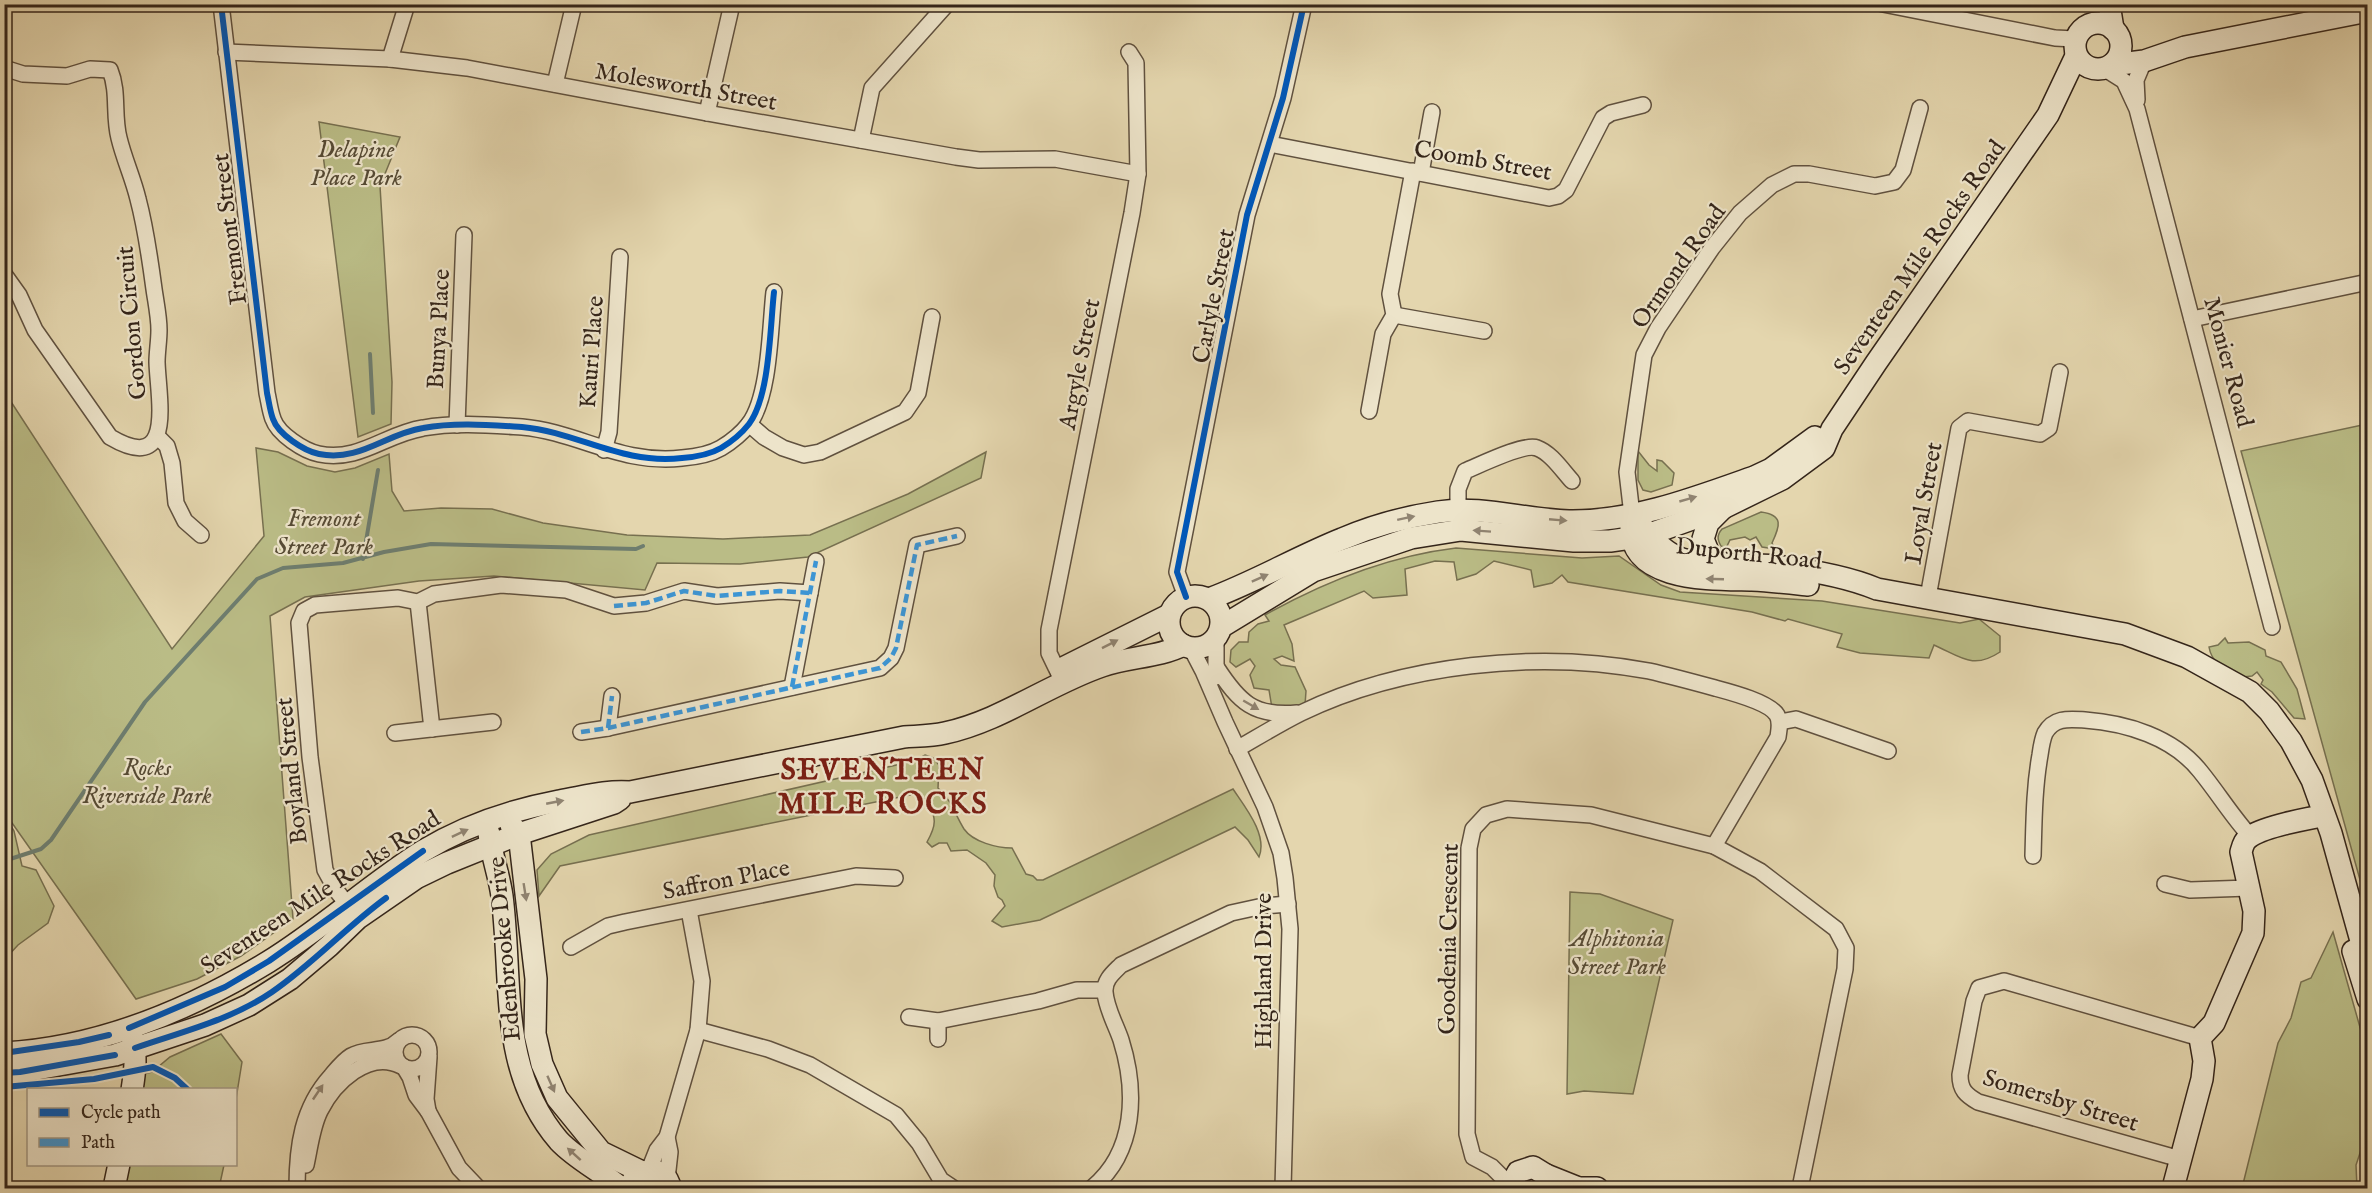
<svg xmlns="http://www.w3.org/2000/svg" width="2372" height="1193" font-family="'IM FELL English',serif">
<rect width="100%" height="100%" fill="#e4d6ae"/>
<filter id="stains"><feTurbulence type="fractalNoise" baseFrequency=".00333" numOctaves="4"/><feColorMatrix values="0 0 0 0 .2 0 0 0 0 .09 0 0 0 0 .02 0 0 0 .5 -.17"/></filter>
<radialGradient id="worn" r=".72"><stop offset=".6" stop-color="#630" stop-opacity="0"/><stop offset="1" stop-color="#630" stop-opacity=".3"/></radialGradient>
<g fill="#babc86" stroke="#777050" stroke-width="1.5">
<path d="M319 122 400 137 380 186 392 382 391 424 358 437Z"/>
<path d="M4 391 172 649 264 536 256 448 278 452 307 466 335 472 355 468 389 454 392 491 404 511 441 508 492 509 543 523 627 535 723 539 810 535 908 494 986 452 981 478 808 557 740 564 657 563 645 590 494 576 419 581 305 597 270 616 293 919 241 956 197 979 136 999 5 813Z"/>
<path d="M2367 424H2368L2367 905 2241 451Z"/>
<path d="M1638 451 1649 465 1657 471V460L1662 461 1674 473 1672 485 1651 492 1643 490 1638 480Z"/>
<path d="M1761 512C1784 515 1780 526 1772 543L1775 549 1762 547 1756 537 1750 540 1745 537 1730 540 1726 548 1721 546C1717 539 1717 535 1722 529Z"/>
<path d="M1456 548 1582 558 1619 556 1661 585 1680 592 1822 601 1960 623 1979 619 2000 636V652C1973 670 1961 657 1934 645L1929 658 1860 653 1837 647 1842 634 1788 619 1785 621 1752 612 1568 582 1562 575 1552 583 1534 587 1531 570 1494 561 1476 574 1457 580 1454 562 1435 561 1405 569 1407 595 1373 598 1364 591 1284 625 1292 644 1294 661 1282 656 1274 659 1281 665 1295 667 1306 691 1305 705 1272 708 1269 690 1254 688 1250 675 1255 666 1250 659 1236 667 1230 662 1231 650 1239 642H1248L1249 632 1258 624 1269 621 1265 615C1324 582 1389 556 1456 548Z"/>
<path d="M2225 638 2228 643 2249 642 2265 650 2266 656 2281 662 2297 689 2305 719 2294 718 2272 692 2261 684 2263 680 2257 672 2252 676C2248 676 2241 678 2237 676 2224 673 2211 660 2209 647L2218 645Z"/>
<path d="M925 755 933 758 939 765 938 788C953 802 954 813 964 829 973 842 997 848 1012 848L1026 874 1033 876 1037 880H1043L1233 789C1245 807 1268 835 1259 857L1248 840 1235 827 1040 920 1002 927 992 921 1005 906 1002 900 998 897 994 886 995 875 986 863 967 850 951 851 947 843H939L932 847 927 842C937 824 936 819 928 800L915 794 560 866 539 896 537 870 551 854 589 835 914 761Z"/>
<path d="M5 816 14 831 22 866 36 870 54 906 48 923 18 945 5 959Z"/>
<path d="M1570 892 1600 894 1673 920 1633 1094 1584 1091 1567 1094Z"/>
<path d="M2333 932 2367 1052V1132L2356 1165 2357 1188H2242L2278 1043 2291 1018 2301 982 2311 978Z"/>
<path d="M221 1034 242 1062 236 1099V1090H140L143 1074 152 1072 170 1057Z"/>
<path d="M126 1165H224L219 1188H122Z"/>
</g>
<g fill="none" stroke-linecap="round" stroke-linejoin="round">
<g stroke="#6e7e70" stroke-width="4">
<path d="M370 354 373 413"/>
<path d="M363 559 378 470"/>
<path d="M4 861 41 849 51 840 145 702 257 579 283 568 343 563 384 552 431 544 636 549 643 546"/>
</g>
<g stroke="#60513f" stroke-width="18">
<g id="street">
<path d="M221 4 267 393C269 402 270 411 273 419 278 434 304 451 319 454 360 462 385 434 423 428 455 422 490 425 522 427 578 432 621 465 682 458 695 457 709 455 721 448 731 442 742 433 749 424 770 396 770 327 774 292"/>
<path d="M1883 4 2055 38 2075 39"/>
<path d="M4 7 5 4"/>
<path d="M226 52 390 59 467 68 707 113 956 157 979 160 1055 159 1138 174"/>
<path d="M390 59 407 4"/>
<path d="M4 68 23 74 67 76 90 69 110 70C119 92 113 115 119 138 124 159 133 178 138 199 146 229 150 259 154 289 156 303 159 317 159 330 159 341 157 352 157 362 158 398 176 476 110 437L35 330 19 295 4 274"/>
<path d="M2105 69 2124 81 2137 109 2272 627"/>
<path d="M555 84 574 4"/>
<path d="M2137 100 2136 80 2144 61"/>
<path d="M707 113 732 4"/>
<path d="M861 140 872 88 947 4"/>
<path d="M1270 144 1549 198 1558 196 1566 190 1603 118 1611 113 1643 105"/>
<path d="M1421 173 1432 112"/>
<path d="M1394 315 1484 331"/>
<path d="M2192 319 2368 282"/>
<path d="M1369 411 1383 334 1394 315 1390 294 1413 171"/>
<path d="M749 424 764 437 783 448 804 455 820 452 905 412 918 393 932 317"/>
<path d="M457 425 464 235"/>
<path d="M157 436 167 446 172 463 176 503 185 521 201 535"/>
<path d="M604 450 609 432 620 257"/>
<path d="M1458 510V489L1465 471C1480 465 1524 443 1537 448 1551 453 1562 470 1572 481"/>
<path d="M1632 515 1627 472 1644 355 1658 328 1712 248 1740 213 1772 185 1794 174H1809L1875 186 1894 182 1903 170 1920 108"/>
<path d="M1186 597 1177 572 1247 215 1283 98 1304 4"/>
<path d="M1928 597 1959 428 1968 421 2040 434 2049 428 2060 372"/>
<path d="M418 602 432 729"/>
<path d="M1191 648 1203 671 1225 722 1265 807 1281 853 1285 878 1290 929 1283 1188"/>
<path d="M1217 668C1239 702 1254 717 1297 713"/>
<path d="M1216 677V638"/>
<path d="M1062 680 1049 653V630L1132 213 1138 174 1136 63 1129 52"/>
<path d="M792 687 816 561"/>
<path d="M1780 722 1796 719 1888 751"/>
<path d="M608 728 612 696"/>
<path d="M581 732 608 728 880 668 891 658 896 648 917 545 957 536"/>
<path d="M395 733 493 722"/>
<path d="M1237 749C1258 737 1279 724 1301 713 1402 664 1538 650 1649 671 1671 676 1693 682 1715 688 1730 692 1769 702 1777 715 1781 722 1779 729 1778 737L1714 846"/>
<path d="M2033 856C2034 822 2034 789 2040 755 2041 748 2042 740 2045 733 2054 717 2069 719 2085 720 2126 723 2173 737 2200 771 2218 793 2231 815 2250 836"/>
<path d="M2165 884 2190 890 2249 888"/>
<path d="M354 913 336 890 325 870 310 757 299 623 304 611 315 605 398 598 418 602 434 594 501 585 566 590 614 606 646 603 684 591 717 596 780 591 810 593"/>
<path d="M571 947 608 926 625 922 856 876 895 878"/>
<path d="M909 1017 938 1021 1038 1001 1077 990H1104"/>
<path d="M938 1021V1039"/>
<path d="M698 1030 768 1049 810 1065 896 1115 919 1143 941 1180 953 1188"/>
<circle cx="412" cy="1052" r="17"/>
<path d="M404 1067 410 1077 416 1095 428 1111 459 1168 478 1188"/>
<path d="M428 1111 426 1099 429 1057"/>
<path d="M2180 1159 1978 1102C1966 1095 1960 1090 1960 1075L1974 1001 1979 988 2004 981 2200 1038"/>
<path d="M306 1165C310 1147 312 1127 320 1111 334 1083 369 1049 401 1066"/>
<path d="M649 1170 657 1150 667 1137 698 1030 702 981 689 910"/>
<path d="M667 1179 670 1152 667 1137"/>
<path d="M1512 1187 1492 1167 1473 1157 1467 1134 1469 848 1473 829 1486 815 1507 809 1591 815 1714 846 1760 871 1836 929 1846 948 1845 969 1800 1188"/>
<path d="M297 1188C297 1147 302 1108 331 1076 337 1069 343 1061 351 1056 366 1047 385 1054 398 1041"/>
<path d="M1092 1188C1136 1152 1137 1091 1121 1040 1116 1025 1106 1008 1105 992 1104 980 1113 973 1121 965L1231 913 1263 906 1288 904"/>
</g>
</g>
<g stroke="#34251a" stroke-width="24">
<g id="secondary">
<path d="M2109 4 2113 29"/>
<circle cx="2098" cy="46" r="23"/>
<path d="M2112 65 2144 61 2185 47 2368 11"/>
<path d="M1723 508 1708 523 1703 539 1709 554 1723 564"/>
<path d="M1632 515C1645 529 1657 547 1675 556 1697 568 1748 563 1775 566 1809 570 1846 576 1877 589L2125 634 2187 657 2250 692 2269 711 2291 741 2312 780 2331 833 2368 966"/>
<path d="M1631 525C1629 583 1713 579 1752 580 1771 581 1789 583 1808 585"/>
<circle cx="1195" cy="622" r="26"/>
<path d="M1209 599C1255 582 1297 557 1342 539 1372 526 1405 517 1438 512 1482 505 1525 520 1569 521 1632 522 1695 498 1754 477L1771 469 1815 437"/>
<path d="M1221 627 1313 571 1411 538 1461 530 1574 541H1610L1631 538 1650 534 1723 508 1782 479 1824 448 1832 429 1876 363 2048 115 2076 56"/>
<path d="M1061 669 1169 615"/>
<path d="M511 825 519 834 536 979 535 1034 542 1064 557 1098 601 1152 642 1172"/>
<path d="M489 833C491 854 499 874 502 896 513 982 498 1070 559 1141 577 1160 601 1171 621 1188"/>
<path d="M2353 951 2368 999"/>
<path d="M132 1037C137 1055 135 1071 132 1090"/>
<path d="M4 1053C98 1048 189 1010 268 962 322 929 369 885 423 851 464 826 512 810 559 801 583 797 606 790 630 792L904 737C918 736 932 736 945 733 1001 721 1049 684 1102 666 1127 657 1161 657 1183 645"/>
<path d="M4 1073 20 1072 115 1055 205 1025 249 1005 290 979 329 946 358 918 416 878 447 863 519 834 614 803 620 799"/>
<path d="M1546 1175 1576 1187"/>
<path d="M632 1182 642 1172 656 1171 667 1179 671 1188"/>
<path d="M114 1188 119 1164"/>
<path d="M1513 1188V1181L1518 1172 1533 1167 1546 1175 1549 1188"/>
<path d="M1569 1188H1597"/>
<path d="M2173 1188 2202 1079 2204 1061 2200 1038 2214 1023 2253 933 2254 911 2241 852C2243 845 2244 840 2251 836 2265 827 2307 818 2324 816"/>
</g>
</g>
<use href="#street" stroke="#ede4ca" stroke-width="15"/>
<use href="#secondary" stroke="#ede4ca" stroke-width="21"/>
<g stroke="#3d95d4" stroke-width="4.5" stroke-dasharray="9 4.5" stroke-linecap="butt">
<path d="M614 606 646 603 684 591 717 596 780 591 810 593"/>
<path d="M792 687 816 561"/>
<path d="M608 728 612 696"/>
<path d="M581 732 608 728 880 668 891 658 896 648 917 545 957 536"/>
</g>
<g stroke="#ede4ca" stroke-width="10">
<g id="cycleway">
<path d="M221 4 267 393C269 402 270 411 273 419 278 434 304 451 319 454 360 462 385 434 423 428 455 422 490 425 522 427 578 432 621 465 682 458 695 457 709 455 721 448 731 442 742 433 749 424 770 396 770 327 774 292"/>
<path d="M1186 597 1177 572 1247 215 1283 98 1304 4"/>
<path d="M129 1028 225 987 269 961 423 851"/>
<path d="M135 1048C181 1032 231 1020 272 992 313 964 346 927 386 898"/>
<path d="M4 1053 79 1042 109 1035"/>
<path d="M4 1073 20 1072 115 1055"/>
<path d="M4 1087 94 1079 153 1067 175 1078 188 1090"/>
</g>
</g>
<use href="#cycleway" stroke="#0057b8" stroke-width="6"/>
</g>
<defs><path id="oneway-solid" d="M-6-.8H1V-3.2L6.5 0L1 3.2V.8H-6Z" transform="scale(1.5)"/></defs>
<g fill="#908472">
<use href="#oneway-solid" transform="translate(1688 499) rotate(-16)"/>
<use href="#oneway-solid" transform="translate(1406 518) rotate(-12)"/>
<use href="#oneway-solid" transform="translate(1558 520) rotate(5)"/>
<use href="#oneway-solid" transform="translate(1482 531) rotate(-176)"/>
<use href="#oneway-solid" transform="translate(1260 578) rotate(-24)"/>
<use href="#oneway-solid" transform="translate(1715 579) rotate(-178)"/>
<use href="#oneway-solid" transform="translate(1110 644) rotate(-27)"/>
<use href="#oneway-solid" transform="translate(1251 705) rotate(30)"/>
<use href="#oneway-solid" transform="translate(555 802) rotate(-11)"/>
<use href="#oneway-solid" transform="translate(460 833) rotate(-25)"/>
<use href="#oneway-solid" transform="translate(525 892) rotate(81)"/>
<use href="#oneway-solid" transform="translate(551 1084) rotate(66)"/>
<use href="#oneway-solid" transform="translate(318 1092) rotate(-56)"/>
<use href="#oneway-solid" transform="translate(574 1154) rotate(-138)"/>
</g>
<g text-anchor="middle" stroke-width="4.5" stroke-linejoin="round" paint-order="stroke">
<g font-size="24" fill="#34251a" stroke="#ede4ca">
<text transform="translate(686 86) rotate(10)" y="8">Molesworth Street</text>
<text transform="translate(1483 160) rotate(10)" y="8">Coomb Street</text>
<text transform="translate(229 229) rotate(-97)" y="8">Fremont Street</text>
<text transform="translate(1919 257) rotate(-55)" y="8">Seventeen Mile Rocks Road</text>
<text transform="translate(1678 266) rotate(-55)" y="8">Ormond Road</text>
<text transform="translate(1213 296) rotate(-79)" y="8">Carlyle Street</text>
<text transform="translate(131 323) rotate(-95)" y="8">Gordon Circuit</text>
<text transform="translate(438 329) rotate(-87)" y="8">Bunya Place</text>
<text transform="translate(591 352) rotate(-86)" y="8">Kauri Place</text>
<text transform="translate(2229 362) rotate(75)" y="8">Monier Road</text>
<text transform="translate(1079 364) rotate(-79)" y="8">Argyle Street</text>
<text transform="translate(1923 503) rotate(-80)" y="8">Loyal Street</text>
<text transform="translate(1749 553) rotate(6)" y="8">Duporth Road</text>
<text transform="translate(291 771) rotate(-96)" y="8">Boyland Street</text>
<text transform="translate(726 879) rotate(-11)" y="8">Saffron Place</text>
<text transform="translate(320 892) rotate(-33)" y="8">Seventeen Mile Rocks Road</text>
<text transform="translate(1448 939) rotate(-89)" y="8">Goodenia Crescent</text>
<text transform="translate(504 949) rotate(-95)" y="8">Edenbrooke Drive</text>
<text transform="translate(1263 971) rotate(-90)" y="8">Highland Drive</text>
<text transform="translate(2061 1100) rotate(17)" y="8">Somersby Street</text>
</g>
<g font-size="24" font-style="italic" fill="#564b35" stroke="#ede4ca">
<text x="356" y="157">Delapine<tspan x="356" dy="28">Place Park</tspan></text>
<text x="324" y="526">Fremont<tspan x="324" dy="28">Street Park</tspan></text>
<text x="147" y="775">Rocks<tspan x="147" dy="28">Riverside Park</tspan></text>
<text x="1617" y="946">Alphitonia<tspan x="1617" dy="28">Street Park</tspan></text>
</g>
<g font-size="30" font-weight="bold" letter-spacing="1.5" fill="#7a1f14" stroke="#ede4ca">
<text x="883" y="779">SEVENTEEN<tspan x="883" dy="34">MILE ROCKS</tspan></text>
</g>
</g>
<rect width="2372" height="1193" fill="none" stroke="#e4d6ae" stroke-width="24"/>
<rect x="6" y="6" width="2360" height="1181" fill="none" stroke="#34251a" stroke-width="3"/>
<rect x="12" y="12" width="2348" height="1169" fill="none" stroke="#34251a" stroke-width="1.5"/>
<rect x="27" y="1088" width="210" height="78" fill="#ede4ca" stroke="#a39884" stroke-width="1.5"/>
<rect x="39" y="1108" width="30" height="9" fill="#0057b8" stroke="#a39884" stroke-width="1.5"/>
<text x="81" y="1118" font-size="18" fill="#34251a">Cycle path</text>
<rect x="39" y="1138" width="30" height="9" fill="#3d95d4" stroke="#a39884" stroke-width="1.5"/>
<text x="81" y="1148" font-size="18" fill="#34251a">Path</text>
<rect width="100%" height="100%" filter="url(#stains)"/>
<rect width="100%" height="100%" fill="url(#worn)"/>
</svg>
